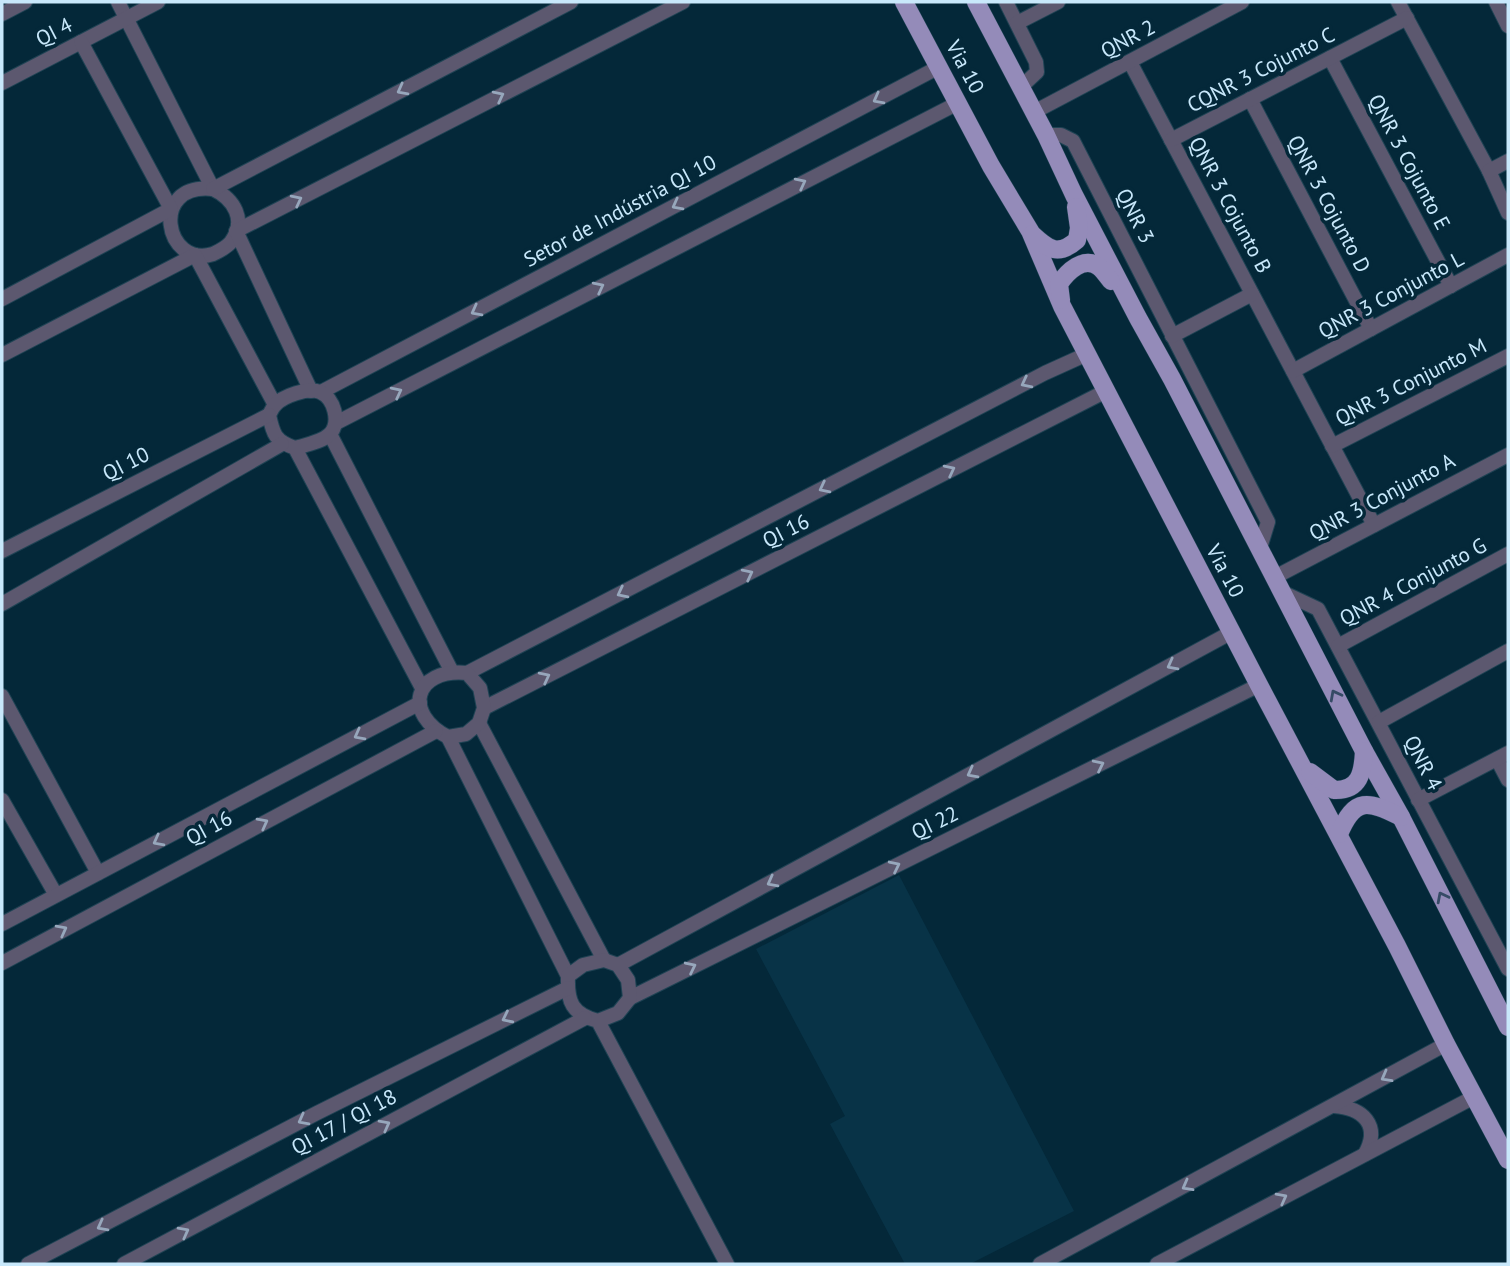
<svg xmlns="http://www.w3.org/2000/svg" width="1510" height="1266" font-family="'PT Sans',sans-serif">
<rect width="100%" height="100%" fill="#042839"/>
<path fill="#083347" d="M899 875 1074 1211 970 1264H905L830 1124 845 1116 756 949Z"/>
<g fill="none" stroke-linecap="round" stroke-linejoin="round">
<g stroke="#1f4354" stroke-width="16">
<g id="minor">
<path d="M118 2 213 189C234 199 247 220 231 242 226 248 219 251 213 254 165 269 148 182 213 189"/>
<path d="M1006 2 1036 62 1037 72 1021 87"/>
<path d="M1398 2 1489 171 1508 213"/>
<path d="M1496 2 1508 26"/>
<path d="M2 14 25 2"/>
<path d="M1017 23 1058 2"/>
<path d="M1330 58 1451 286"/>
<path d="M1130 62 1374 525"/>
<path d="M2 83 158 2"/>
<path d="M1250 99 1371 329"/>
<path d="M1034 112 1242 2"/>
<path d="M1046 135H1061L1073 141 1268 522 1260 548"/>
<path d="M1171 140 1407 18"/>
<path d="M1489 171 1508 161"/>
<path d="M213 189 571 2"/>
<path d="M2 299 171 209 81 42"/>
<path d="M1172 336 1252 294"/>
<path d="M2 355 195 255 275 405"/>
<path d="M1293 371 1508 255"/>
<path d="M311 391 236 231 683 2"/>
<path d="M321 392 939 67"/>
<path d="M336 423 958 103"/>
<path d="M330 434 452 672"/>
<path d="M1332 446 1508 356"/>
<path d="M295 448C305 445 322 442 330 434 341 422 334 398 320 392 308 387 283 396 275 405 272 408 271 412 269 415 273 434 275 441 295 448L422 688"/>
<path d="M2 551 269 415"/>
<path d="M1275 577 1508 455"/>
<path d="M1284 593 1318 609 1508 969"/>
<path d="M2 604 282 444"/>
<path d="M1338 646 1508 554"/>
<path d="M467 673 1045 373 1087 354"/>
<path d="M2 696 98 873"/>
<path d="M484 708 1106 391"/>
<path d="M1379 722 1508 651"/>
<path d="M479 723 604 960"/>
<path d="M448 737 466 734 479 723 484 708 480 688 467 673C413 668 403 714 448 737L568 976"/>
<path d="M1497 759 1508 780"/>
<path d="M2 800 56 895"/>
<path d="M1418 800 1508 753"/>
<path d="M2 924 420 703"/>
<path d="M2 963 436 731"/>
<path d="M618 965 1232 632"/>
<path d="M630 998 1259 685"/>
<path d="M598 1021 618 1013 630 998 628 980 618 965 604 960 583 965 568 976C567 1002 572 1014 598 1021L727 1264"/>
<path d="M1334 1106C1363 1108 1381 1125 1365 1154"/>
<path d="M28 1264 317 1113 568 988"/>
<path d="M124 1264 585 1018"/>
<path d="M1040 1264 1446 1044"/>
<path d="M1157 1264 1474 1097"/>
</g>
</g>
<g stroke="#1f4354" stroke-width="19">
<g id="major">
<path d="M904 2 991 166 1030 231 1062 306 1259 685 1397 946 1446 1044 1508 1160"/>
<path d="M976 2 1046 135 1074 195 1138 318 1172 379 1364 751 1401 817 1508 1027"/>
<path d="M1032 234C1048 249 1058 257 1077 240L1079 228 1076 207"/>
<path d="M1061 300 1059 284C1067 272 1084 255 1099 267 1103 270 1107 276 1111 281"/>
<path d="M1310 772 1334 790C1360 791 1363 772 1364 751"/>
<path d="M1339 834C1355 796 1368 801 1401 817"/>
</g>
</g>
<use href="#minor" stroke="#5c586f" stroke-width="14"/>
<use href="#major" stroke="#948bb9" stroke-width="18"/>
</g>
<defs><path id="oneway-chevron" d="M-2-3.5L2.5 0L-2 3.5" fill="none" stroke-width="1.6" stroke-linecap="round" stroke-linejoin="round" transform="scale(1.75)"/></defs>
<g stroke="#97a7bc">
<use href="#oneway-chevron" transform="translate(402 90) rotate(152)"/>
<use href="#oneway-chevron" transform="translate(499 96) rotate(-27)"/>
<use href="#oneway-chevron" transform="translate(878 99) rotate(152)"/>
<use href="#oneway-chevron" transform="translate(801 183) rotate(-27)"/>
<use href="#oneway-chevron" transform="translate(297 200) rotate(-27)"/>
<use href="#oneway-chevron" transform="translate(677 205) rotate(152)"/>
<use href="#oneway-chevron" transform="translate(599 287) rotate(-27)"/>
<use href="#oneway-chevron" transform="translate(476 311) rotate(152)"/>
<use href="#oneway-chevron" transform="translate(1026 383) rotate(153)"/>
<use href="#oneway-chevron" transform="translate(397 392) rotate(-27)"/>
<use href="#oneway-chevron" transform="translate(950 470) rotate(-27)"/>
<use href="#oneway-chevron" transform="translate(824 488) rotate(153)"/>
<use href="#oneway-chevron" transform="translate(748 574) rotate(-27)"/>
<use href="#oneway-chevron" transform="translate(622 593) rotate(153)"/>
<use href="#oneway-chevron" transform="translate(1172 665) rotate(152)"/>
<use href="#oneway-chevron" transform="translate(545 677) rotate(-27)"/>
<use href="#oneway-chevron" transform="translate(359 735) rotate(152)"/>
<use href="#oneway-chevron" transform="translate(1099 765) rotate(-26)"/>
<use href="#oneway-chevron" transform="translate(972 773) rotate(152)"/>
<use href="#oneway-chevron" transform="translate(263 823) rotate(-28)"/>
<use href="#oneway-chevron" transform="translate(158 841) rotate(152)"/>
<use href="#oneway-chevron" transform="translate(895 866) rotate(-26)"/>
<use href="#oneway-chevron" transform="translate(772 882) rotate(152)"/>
<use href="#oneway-chevron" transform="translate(62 930) rotate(-28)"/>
<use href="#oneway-chevron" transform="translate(691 967) rotate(-26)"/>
<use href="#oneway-chevron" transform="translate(507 1018) rotate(154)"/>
<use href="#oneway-chevron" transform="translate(1386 1077) rotate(151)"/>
<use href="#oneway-chevron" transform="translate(303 1120) rotate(152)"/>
<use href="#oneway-chevron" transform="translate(385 1125) rotate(-28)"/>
<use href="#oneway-chevron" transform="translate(1187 1186) rotate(151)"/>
<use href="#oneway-chevron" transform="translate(1282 1198) rotate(-28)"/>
<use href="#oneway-chevron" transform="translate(102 1226) rotate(152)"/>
<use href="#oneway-chevron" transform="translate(184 1232) rotate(-28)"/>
</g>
<g stroke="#364b66">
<use href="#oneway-chevron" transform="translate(1335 695) rotate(-118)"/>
<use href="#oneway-chevron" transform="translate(1442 897) rotate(-117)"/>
</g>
<g text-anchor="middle" stroke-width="7" stroke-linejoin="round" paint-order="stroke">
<g font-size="21" fill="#c8e8fb" stroke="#042839">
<text transform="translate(54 32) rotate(-27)" y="7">QI 4</text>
<text transform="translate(1128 39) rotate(-28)" y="7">QNR 2</text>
<text transform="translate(965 67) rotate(62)" y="7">Via 10</text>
<text transform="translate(1261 70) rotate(-27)" y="7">CQNR 3 Cojunto C</text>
<text transform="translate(1409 162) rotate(62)" y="7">QNR 3 Cojunto E</text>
<text transform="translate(1329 204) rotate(62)" y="7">QNR 3 Cojunto D</text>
<text transform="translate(1230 205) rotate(62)" y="7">QNR 3 Cojunto B</text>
<text transform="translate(620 211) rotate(-28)" y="7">Setor de Indústria QI 10</text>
<text transform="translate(1135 216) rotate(63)" y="7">QNR 3</text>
<text transform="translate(1391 295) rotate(-28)" y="7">QNR 3 Conjunto L</text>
<text transform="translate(1411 382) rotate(-27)" y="7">QNR 3 Conjunto M</text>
<text transform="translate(126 464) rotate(-27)" y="7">QI 10</text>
<text transform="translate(1382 497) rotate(-28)" y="7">QNR 3 Conjunto A</text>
<text transform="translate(786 531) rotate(-27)" y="7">QI 16</text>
<text transform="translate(1225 571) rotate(62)" y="7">Via 10</text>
<text transform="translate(1413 582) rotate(-28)" y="7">QNR 4 Conjunto G</text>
<text transform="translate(1423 763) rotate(63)" y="7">QNR 4</text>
<text transform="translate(935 823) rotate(-26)" y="7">QI 22</text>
<text transform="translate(209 828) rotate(-28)" y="7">QI 16</text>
<text transform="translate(344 1122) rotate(-28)" y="7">QI 17 / QI 18</text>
</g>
</g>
<rect width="1510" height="1266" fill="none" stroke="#c8e8fb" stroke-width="7"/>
</svg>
